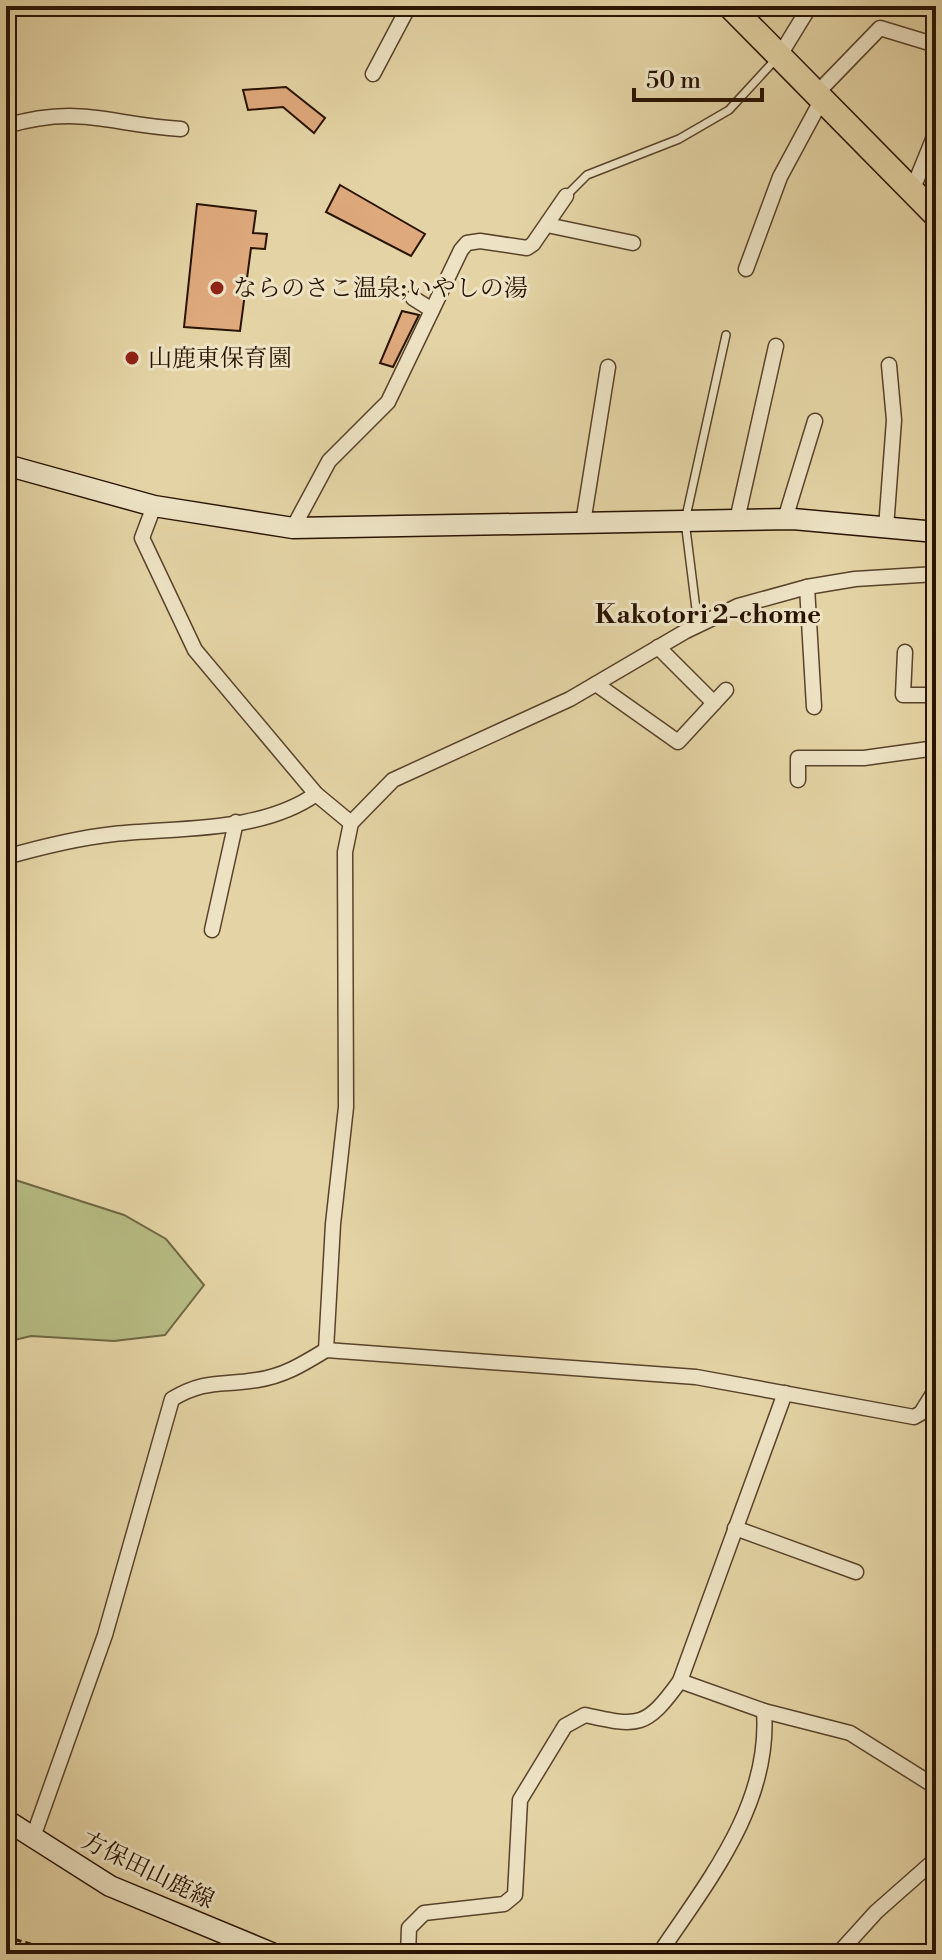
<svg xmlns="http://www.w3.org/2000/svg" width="942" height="1960" font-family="'Libre Bodoni','Noto Serif JP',serif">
<rect width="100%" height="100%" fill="#e4d4a5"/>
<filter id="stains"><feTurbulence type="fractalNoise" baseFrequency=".0025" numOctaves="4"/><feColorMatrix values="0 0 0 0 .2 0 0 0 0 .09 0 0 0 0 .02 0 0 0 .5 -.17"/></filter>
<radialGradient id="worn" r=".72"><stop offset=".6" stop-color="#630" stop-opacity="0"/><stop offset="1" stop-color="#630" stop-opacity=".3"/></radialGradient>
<path fill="#b7bc84" stroke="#706842" stroke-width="2" d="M6 1177 124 1215 166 1239 204 1285 165 1335 114 1341 31 1336 6 1342Z"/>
<g fill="#dea97c" stroke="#291301" stroke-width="2">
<path d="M286 87 325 118 314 133 283 107 248 110 243 90Z"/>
<path d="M340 185 425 234 411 256 326 212Z"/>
<path d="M197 204 256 211 253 233 267 234 265 249 251 248 240 331 184 327Z"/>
<path d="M402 311 419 315 393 367 380 363Z"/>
</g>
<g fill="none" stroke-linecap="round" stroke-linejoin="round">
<g stroke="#58432a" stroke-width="10">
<g id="lane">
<path d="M566 196 587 175 679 139 729 110 775 60"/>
<path d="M698 625 685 521 726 335"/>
</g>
</g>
<g stroke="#58432a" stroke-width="17">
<g id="street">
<path d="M186 7 187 6"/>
<path d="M780 55 810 6"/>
<path d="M373 74 409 6"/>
<path d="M817 93 880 28 936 45"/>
<path d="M6 126C80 104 110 125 181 129"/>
<path d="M912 191 936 132"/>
<path d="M547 225 633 243"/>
<path d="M746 269 780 177 822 99"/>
<path d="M413 298 432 310"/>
<path d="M154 506 142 538 195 650 316 794 351 823"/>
<path d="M785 519 815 421"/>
<path d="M737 520 776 346"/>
<path d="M583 523 608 367"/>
<path d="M293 528 329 461 388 402 461 250 467 243 480 241 527 248 533 244 566 196"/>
<path d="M886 528 894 420 889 365"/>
<path d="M807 587 814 707"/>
<path d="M658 647 714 703"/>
<path d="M905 652 903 695H936"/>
<path d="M596 684 678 742 726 690"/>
<path d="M798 780V758H864L936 748"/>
<path d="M6 857C41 847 78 838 114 834 178 827 261 833 316 794"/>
<path d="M212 930 236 822"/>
<path d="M326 1350 333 1224 346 1107 345 852 351 823 393 780 570 699 686 631 738 606 807 587 855 579 936 574"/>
<path d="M735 1528 856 1572"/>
<path d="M680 1681 764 1711 850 1733 936 1787"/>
<path d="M32 1840 105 1635 172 1399C206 1379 221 1386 257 1380 284 1376 303 1364 326 1350L696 1377 914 1417 921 1413 936 1389"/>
<path d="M408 1954 409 1928 424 1913 504 1904 515 1895 520 1800 565 1726 585 1715C639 1727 646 1728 680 1681L785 1393"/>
<path d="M659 1954C708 1881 771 1804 764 1711"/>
<path d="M838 1954 876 1912 936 1859"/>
</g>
</g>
<g stroke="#291301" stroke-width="23">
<g id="secondary">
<path d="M6 465 154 506 293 528 793 519 936 532"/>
<path d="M6 1820 110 1886 274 1954"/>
</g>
</g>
<g stroke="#291301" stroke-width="27">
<path id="highway" d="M730 6 936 215"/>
</g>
<path stroke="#291301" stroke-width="3" stroke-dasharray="6 4" stroke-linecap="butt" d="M6 1937 66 1954"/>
<use href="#lane" stroke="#ede3c4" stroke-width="7"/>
<use href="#street" stroke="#ede3c4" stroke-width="14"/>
<use href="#secondary" stroke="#ede3c4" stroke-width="20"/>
<use href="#highway" stroke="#e4d4a5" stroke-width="24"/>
</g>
<g fill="#8f2418" stroke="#ede3c4" stroke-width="3">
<circle cx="217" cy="288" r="8"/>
<circle cx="132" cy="358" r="8"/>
</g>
<g text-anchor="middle" stroke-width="6" stroke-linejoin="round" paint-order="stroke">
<g font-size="24" fill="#291301" stroke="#ede3c4" text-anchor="start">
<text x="233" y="296">ならのさこ温泉;いやしの湯</text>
<text x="148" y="366">山鹿東保育園</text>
</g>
<g font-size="24" fill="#291301" stroke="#ede3c4">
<text transform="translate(148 1870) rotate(26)" y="8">方保田山鹿線</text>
</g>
<g font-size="26" font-weight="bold" fill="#291301" stroke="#ede3c4">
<text x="708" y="623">Kakotori 2-chome</text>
</g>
</g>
<rect width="942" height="1960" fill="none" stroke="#e4d4a5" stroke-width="32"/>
<rect x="8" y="8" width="926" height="1944" fill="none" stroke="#291301" stroke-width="4"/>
<rect x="16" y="16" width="910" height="1928" fill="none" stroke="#291301" stroke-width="2"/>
<path d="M634 88v12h128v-12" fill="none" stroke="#291301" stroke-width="4"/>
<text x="646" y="88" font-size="24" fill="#291301" stroke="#ede3c4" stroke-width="6" paint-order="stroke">50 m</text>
<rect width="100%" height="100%" filter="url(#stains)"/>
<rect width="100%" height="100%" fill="url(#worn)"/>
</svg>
